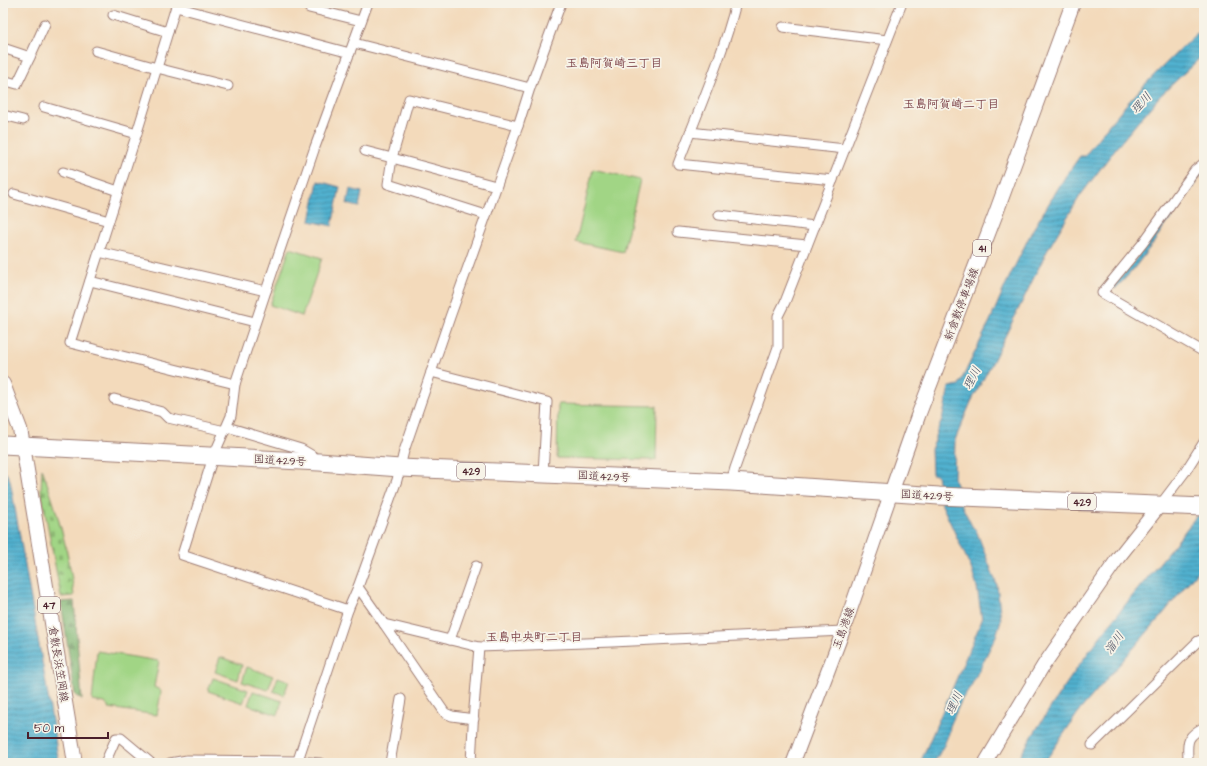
<svg xmlns="http://www.w3.org/2000/svg" width="1207" height="766" font-family="'Architects Daughter','Klee One',sans-serif">
<defs>
<pattern id="forest-firs" width="22" height="20" patternUnits="userSpaceOnUse"><rect width="22" height="20" fill="#80b672"/><path d="M5 1l3.5 6h-7zM16 11l3.5 6h-7z" fill="#6b935e"/></pattern>
<pattern id="cemetery-stones" width="16" height="16" patternUnits="userSpaceOnUse"><rect width="16" height="16" fill="#a1d585"/><path d="M2 7V4a2 2 0 0 1 4 0v3zM10 15v-3a2 2 0 0 1 4 0v3z" fill="#8cb673"/></pattern>
<pattern id="water-rules" width="6" height="5" patternUnits="userSpaceOnUse"><rect width="6" height="5" fill="#51b1cf"/><path d="M0 2.5h6" fill="none" stroke="#458fa8"/></pattern>
</defs>
<rect width="100%" height="100%" fill="#f7f3e8"/>
<filter id="ink" filterUnits="userSpaceOnUse"><feTurbulence type="fractalNoise" baseFrequency=".025" numOctaves="2"/><feDisplacementMap in="SourceGraphic" scale="8" xChannelSelector="R" yChannelSelector="G"/><feConvolveMatrix kernelMatrix="1 2 1 2 8 2 1 2 1" color-interpolation-filters="sRGB"/></filter>
<filter id="wash" filterUnits="userSpaceOnUse"><feTurbulence type="fractalNoise" baseFrequency=".012" numOctaves="4" result="noise"/><feDisplacementMap in="SourceGraphic" scale="16" xChannelSelector="R" yChannelSelector="G"/><feGaussianBlur stdDeviation="0.9" result="paint"/><feColorMatrix in="noise" values="0 0 0 0 0 0 0 0 0 0 0 0 0 0 0 0 0 1.4 0 .05"/><feComposite in="paint" operator="in"/></filter>
<g filter="url(#wash)">
<rect width="100%" height="100%" fill="#f3dabb"/>
<g fill="#a1d585" stroke="#767a58">
<path d="M593 169 640 180 623 252 576 242Z"/>
<path d="M290 248 322 258 302 316 270 305Z"/>
<path d="M558 404 657 406 656 460 557 458Z"/>
<path d="M97 651 159 661 154 687 160 690 161 692 157 715 109 708 105 703 92 701Z"/>
<path d="M220 657 242 665 238 680 215 672Z"/>
<path d="M247 667 273 676 268 690 242 682Z"/>
<path d="M278 677 289 681 284 695 273 691Z"/>
<path d="M213 678 248 690 243 703 208 691Z"/>
<path d="M253 691 282 701 278 715 248 705Z"/>
</g>
<path fill="url(#forest-firs)" stroke="#656a4e" d="M74 601 82 700 75 695 61 602Z"/>
<path fill="url(#cemetery-stones)" stroke="#767a58" d="M42 468C56 509 70 552 74 596L61 597 41 490Z"/>
<g fill="url(#water-rules)" stroke="#4e687d">
<path d="M1204 26V54L1159 97 1116 148 1080 196 1047 251 992 363 971 402 955 440 954 478 962 506 972 526 976 530 997 585 1001 620 996 636 971 686 962 699 950 726 949 733 944 745 934 763H920L982 620 977 587 971 568 942 505 937 475 932 474 931 449 935 441V436L942 420 949 387 959 385 990 321 1005 286 1032 231 1065 177 1080 156H1085C1119 107 1162 67 1204 26Z"/>
<path d="M1204 168V173L1200 176 1172 218 1165 225 1154 242 1132 271 1115 289 1113 287V285C1145 251 1172 212 1198 173Z"/>
<path d="M318 181 340 187 332 226 310 221Z"/>
<path d="M350 189 362 192 359 207 347 204Z"/>
<path d="M3 471 6 473 10 480 46 684 59 763H3Z"/>
<path d="M1204 506V563L1163 614 1080 710 1044 763H1016C1042 719 1071 675 1102 634 1135 591 1172 550 1204 506Z"/>
</g>
</g>
<g filter="url(#ink)">
<g fill="none" stroke-linecap="round" stroke-linejoin="round">
<g stroke="#9e7c73" stroke-width="11">
<g id="street">
<path d="M177 3 135 139 70 343 235 384"/>
<path d="M736 3C722 58 698 111 678 164L833 180"/>
<path d="M176 7 350 53"/>
<path d="M309 8 361 21"/>
<path d="M113 15 168 32"/>
<path d="M783 27 887 40"/>
<path d="M354 43 530 88"/>
<path d="M3 48 30 57 17 84 3 80"/>
<path d="M96 51 157 68 228 86"/>
<path d="M30 57 45 24"/>
<path d="M44 107 137 134"/>
<path d="M3 115 23 120"/>
<path d="M690 132 845 149"/>
<path d="M365 151 392 158 388 184 486 215"/>
<path d="M1204 163 1195 170 1143 243 1102 293 1204 352"/>
<path d="M63 172 118 191"/>
<path d="M496 186 392 158 409 99 518 126"/>
<path d="M14 194 109 221"/>
<path d="M719 215 815 226"/>
<path d="M678 232 807 245"/>
<path d="M99 252 266 291"/>
<path d="M90 281 255 322"/>
<path d="M431 372 547 402 543 474"/>
<path d="M114 399 162 412 168 418 225 431"/>
<path d="M227 427 301 449 313 456 316 460"/>
<path d="M731 482 735 468 778 347V316L785 302 902 3"/>
<path d="M1160 505 1185 472 1204 442"/>
<path d="M358 587 384 624 479 647 612 642 843 631"/>
<path d="M348 610 182 555 213 457 231 416 235 384 266 291 315 147 368 3"/>
<path d="M384 624 445 713 452 716 474 719"/>
<path d="M450 640 476 566"/>
<path d="M1092 745 1198 641 1204 639"/>
<path d="M105 763 116 738H121L151 763"/>
<path d="M170 763 187 760 298 761 320 763"/>
<path d="M297 763 348 610 358 587 397 480 404 451 450 317 518 126 530 88 561 3"/>
<path d="M390 763 401 699"/>
<path d="M471 763 474 708 479 647"/>
<path d="M1188 763C1188 742 1184 738 1204 727"/>
</g>
</g>
<g stroke="#9e7c73" stroke-width="15">
<g id="secondary">
<path d="M793 763 843 631 891 493"/>
<path d="M985 763 1043 666 1118 558 1160 505"/>
</g>
</g>
<g stroke="#9e7c73" stroke-width="16">
<g id="primary">
<path d="M3 384 20 429 23 446 75 763"/>
<path d="M891 493 918 416 996 213 1073 3"/>
</g>
</g>
<g stroke="#9e7c73" stroke-width="19">
<path id="highway" d="M3 445 319 462 400 468 731 482 939 496 1204 507"/>
</g>
<use href="#street" stroke="#fff" stroke-width="9"/>
<use href="#secondary" stroke="#fff" stroke-width="13"/>
<use href="#primary" stroke="#fff" stroke-width="14"/>
<use href="#highway" stroke="#fff" stroke-width="17"/>
</g>
</g>
<g text-anchor="middle" stroke-width="3.5" stroke-linejoin="round" paint-order="stroke">
<g fill="#f7f3e8" stroke="#7e5f64" stroke-width="1">
<rect x="973" y="240" width="18" height="16" rx="3"/>
<rect x="457" y="463" width="28" height="16" rx="3"/>
<rect x="1068" y="494" width="28" height="16" rx="3"/>
<rect x="38" y="597" width="22" height="16" rx="3"/>
</g>
<g font-size="10" font-weight="bold" fill="#4a1f2b">
<text x="982" y="252">41</text>
<text x="471" y="475">429</text>
<text x="1082" y="506">429</text>
<text x="49" y="609">47</text>
</g>
<g font-size="11" fill="#4a1f2b" stroke="#f7f3e8">
<text transform="translate(961 304) rotate(-69)" y="4">新倉敷停車場線</text>
<text transform="translate(280 460) rotate(3)" y="4">国道429号</text>
<text transform="translate(604 476) rotate(3)" y="4">国道429号</text>
<text transform="translate(927 495) rotate(3)" y="4">国道429号</text>
<text transform="translate(843 628) rotate(-70)" y="4">玉島港線</text>
<text transform="translate(59 664) rotate(81)" y="4">倉敷長浜笠岡線</text>
</g>
<g font-size="12" font-weight="bold" fill="#7f464c" stroke="#f7f3e8">
<text x="614" y="67">玉島阿賀崎三丁目</text>
<text x="951" y="108">玉島阿賀崎二丁目</text>
<text x="534" y="641">玉島中央町二丁目</text>
</g>
<g font-size="12" font-style="italic" fill="#4c5264" stroke="#f7f3e8">
<text transform="translate(1141 103) rotate(-48)" y="4">理川</text>
<text transform="translate(972 378) rotate(-63)" y="4">理川</text>
<text transform="translate(1114 643) rotate(-54)" y="4">溜川</text>
<text transform="translate(954 703) rotate(-66)" y="4">理川</text>
</g>
</g>
<rect width="1207" height="766" fill="none" stroke="#f7f3e8" stroke-width="16"/>
<path d="M28 732v6h80v-6" fill="none" stroke="#4a1f2b" stroke-width="2"/>
<text x="34" y="732" font-size="12" fill="#4a1f2b" stroke="#f7f3e8" stroke-width="3" paint-order="stroke">50 m</text>
</svg>
